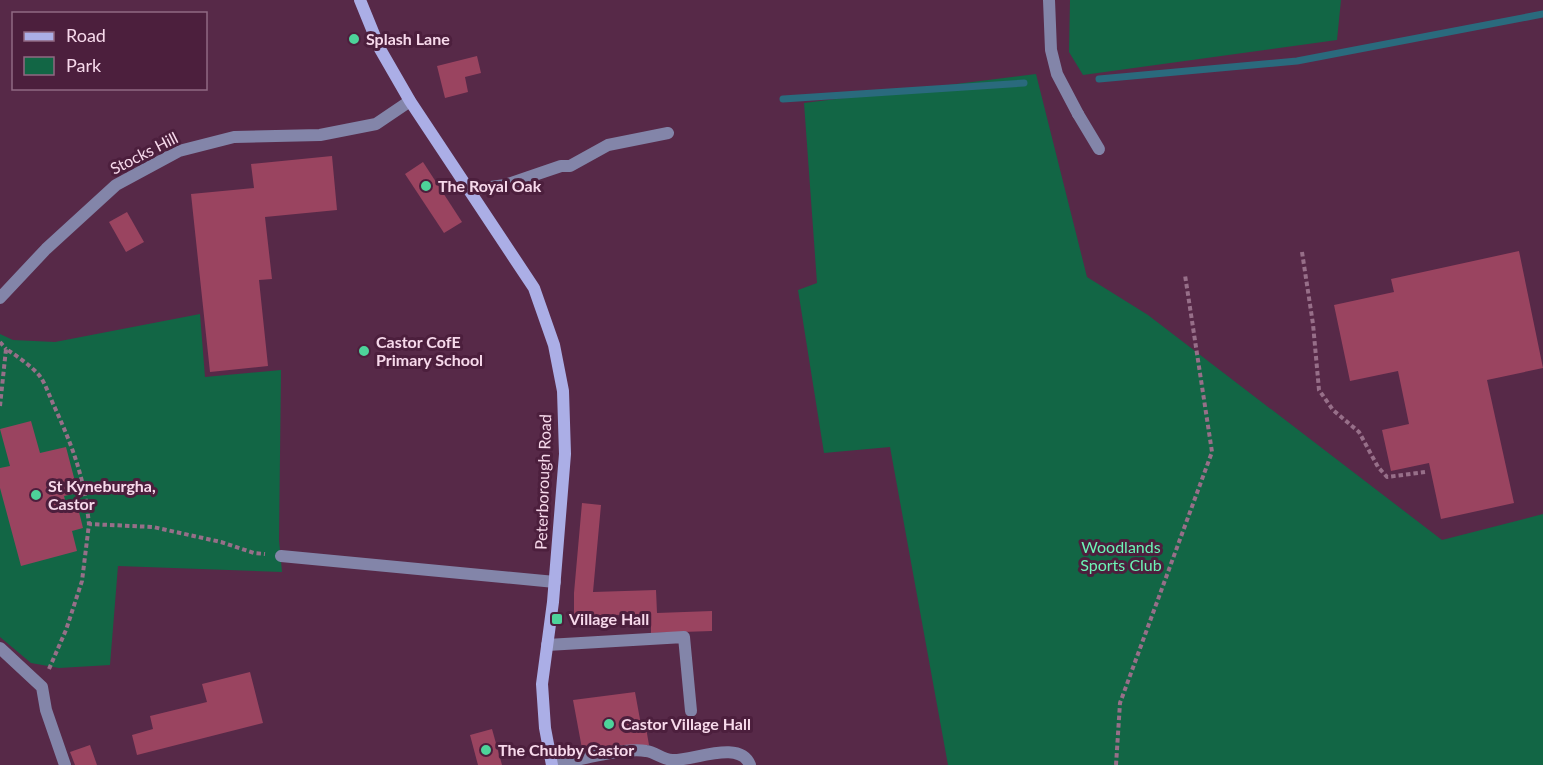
<svg xmlns="http://www.w3.org/2000/svg" width="1543" height="765" font-family="Lato,sans-serif">
<rect width="100%" height="100%" fill="#572948"/>
<g fill="#126645">
<path d="M1070 0H1341L1337 40 1083 75 1069 52Z"/>
<path d="M1036 74 1087 277 1148 315 1442 540 1543 514V765H948L890 447 824 453 798 290 817 283 804 103Z"/>
<path d="M200 314 205 377 281 370 279 540 282 572 118 566 110 665 59 668 31 663 0 637V334L13 340 55 342Z"/>
</g>
<g fill="none" stroke-linecap="round" stroke-linejoin="round">
<g stroke="#2a6a7d" stroke-width="7">
<path d="M1099 79 1297 61 1543 14"/>
<path d="M783 99 1024 83"/>
</g>
</g>
<g fill="#9a4460">
<path d="M477 56 481 73 465 77 468 92 445 98 437 66Z"/>
<path d="M332 156 337 210 265 217 272 279 259 280 268 366 210 372 191 194 254 188 251 164Z"/>
<path d="M423 162 462 222 444 233 405 174Z"/>
<path d="M127 212 144 242 126 252 109 222Z"/>
<path d="M1519 251 1543 368 1487 380 1514 503 1441 519 1429 463 1391 471 1382 430 1409 424 1398 371 1350 381 1334 305 1394 292 1391 279Z"/>
<path d="M31 421 40 453 66 447 78 493 64 496 68 511 78 508 83 528 72 531 77 551 21 566 0 488V468L10 466 0 429Z"/>
<path d="M582 503 601 505 593 592 656 590 657 613 712 611V631L651 633V614L574 616V593Z"/>
<path d="M250 672 263 723 137 755 132 735 153 729 150 716 207 702 202 684Z"/>
<path d="M635 692 641 725 645 722 649 745 583 754 573 700Z"/>
<path d="M492 729 502 765H478L470 735Z"/>
<path d="M90 745 97 765H75L70 752Z"/>
</g>
<g fill="none" stroke-linecap="round" stroke-linejoin="round">
<g stroke="#976f89" stroke-width="4" stroke-dasharray="4.5 3" stroke-linecap="butt">
<path d="M1302 252 1313 324 1319 390 1333 410 1359 432 1378 467 1387 477 1425 472"/>
<path d="M0 342 6 349"/>
<path d="M0 406 6 349C17 356 30 365 39 375 46 384 50 398 55 408 74 450 84 477 89 524"/>
<path d="M49 669 66 630 82 581 89 524 153 527 221 542 254 553 265 554"/>
<path d="M1116 765 1120 703 1212 452 1185 275"/>
</g>
<g stroke="#8385a9" stroke-width="12">
<path d="M1078 114 1099 149"/>
<path d="M281 556 555 582"/>
<path d="M547 645 684 637 691 711"/>
<path d="M555 765C577 760 625 747 646 751 655 752 662 759 672 760 693 761 740 739 750 765"/>
</g>
<g stroke="#8385a9" stroke-width="12">
<path d="M1049 0 1051 50 1057 74 1078 114"/>
<path d="M470 190 505 185 561 166H570L608 145 668 133"/>
<path d="M0 298 46 249 116 185 179 151 234 137 320 135 376 124 410 101"/>
<path d="M0 648 42 687 46 710 65 765"/>
</g>
<path stroke="#abaee6" stroke-width="12" d="M360 0 380 49 410 101 534 288 554 345 563 391 565 454 553 602 542 684 545 728 552 765"/>
</g>
<g fill="#4dd39a" stroke="#4c1f3d" stroke-width="2">
<circle cx="354" cy="39" r="6"/>
<circle cx="426" cy="186" r="6"/>
<circle cx="364" cy="351" r="6"/>
<circle cx="36" cy="495" r="6"/>
<rect x="551" y="613" width="12" height="12" rx="3"/>
<circle cx="609" cy="724" r="6"/>
<circle cx="486" cy="750" r="6"/>
</g>
<g text-anchor="middle" stroke-width="6" stroke-linejoin="round" paint-order="stroke">
<g font-size="16" font-weight="bold" fill="#f7d9eb" stroke="#4c1f3d" text-anchor="start">
<text x="366" y="45">Splash Lane</text>
<text x="438" y="192">The Royal Oak</text>
<text x="376" y="348">Castor CofE<tspan x="376" dy="18">Primary School</tspan></text>
<text x="48" y="492">St Kyneburgha,<tspan x="48" dy="18">Castor</tspan></text>
<text x="569" y="625">Village Hall</text>
<text x="621" y="730">Castor Village Hall</text>
<text x="498" y="756">The Chubby Castor</text>
</g>
<g font-size="16" fill="#f7d9eb" stroke="#4c1f3d">
<text transform="translate(144 153) rotate(-27)" y="6">Stocks Hill</text>
<text transform="translate(543 482) rotate(-88)" y="6">Peterborough Road</text>
</g>
<g font-size="16" fill="#6cf4b6" stroke="#4c1f3d">
<text x="1121" y="553">Woodlands<tspan x="1121" dy="18">Sports Club</tspan></text>
</g>
</g>
<rect x="12" y="12" width="195" height="78" fill="#4c1f3d" stroke="#906983" stroke-width="1.5"/>
<rect x="24" y="32" width="30" height="9" fill="#abaee6" stroke="#906983" stroke-width="1.5"/>
<text x="66" y="42" font-size="18" fill="#f7d9eb">Road</text>
<rect x="24" y="57" width="30" height="18" fill="#126645" stroke="#906983" stroke-width="1.5"/>
<text x="66" y="72" font-size="18" fill="#f7d9eb">Park</text>
</svg>
